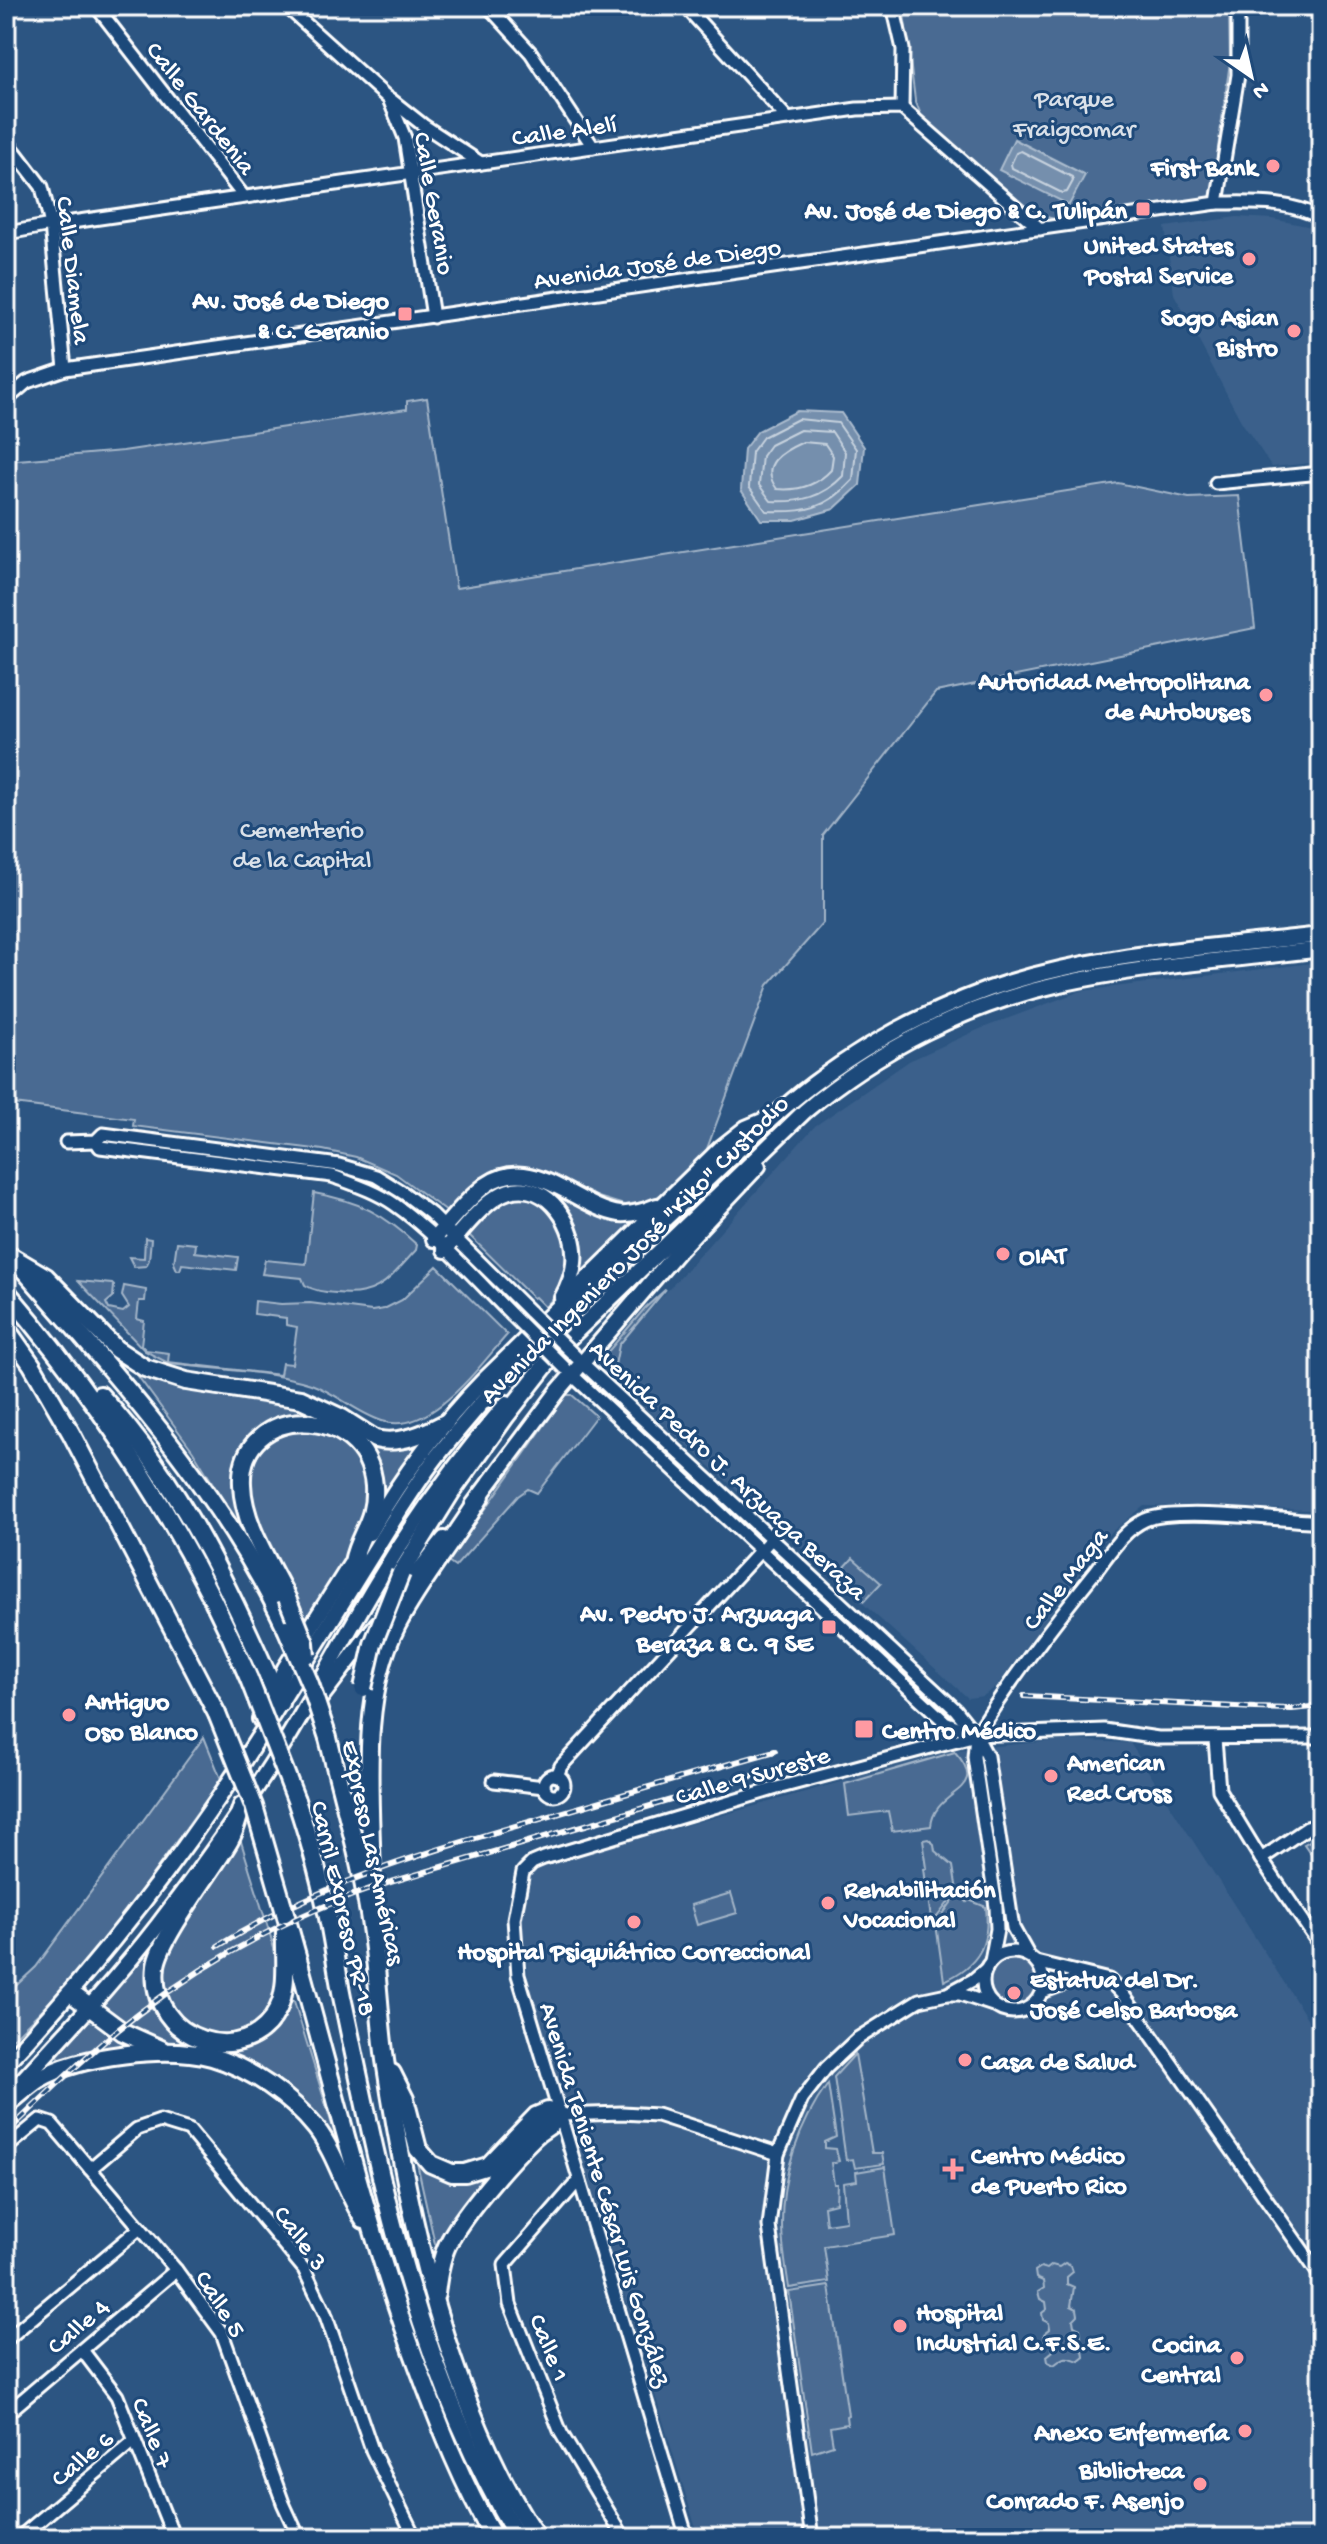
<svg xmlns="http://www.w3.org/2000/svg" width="1327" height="2544" font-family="'Gochi Hand',sans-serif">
<rect width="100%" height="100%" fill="#2c5582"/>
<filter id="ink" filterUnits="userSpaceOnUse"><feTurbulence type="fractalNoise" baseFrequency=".0125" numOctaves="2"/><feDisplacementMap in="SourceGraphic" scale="16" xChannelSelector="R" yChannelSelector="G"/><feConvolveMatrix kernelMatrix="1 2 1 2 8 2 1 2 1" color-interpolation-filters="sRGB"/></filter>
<g filter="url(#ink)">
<g fill="#3b618b">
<path d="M1237 217 1272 219 1312 227 1321 233V462L1272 467 1241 421 1174 294 1165 227Z"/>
<path d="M1321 962V1510L1144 1506 1109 1534 996 1687 983 1696 968 1698 653 1415 613 1375 619 1345 815 1126 909 1061 980 1029 1081 991Z"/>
<path d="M1063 1740 1130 1743 1321 2040V2538H699L529 1985 521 1907 528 1872 559 1861 955 1750Z"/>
</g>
<g fill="#486b92" stroke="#a4b5c8" stroke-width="2">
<path d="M903 6H1229L1230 62 1211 198 1059 220 1042 216 1017 204 923 120 915 100Z"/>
<path d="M427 398 456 588 1118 483 1189 498 1239 496 1255 628 936 692 823 835V923L768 985 705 1154 673 1187 650 1201 624 1205 598 1197 544 1171 519 1168 481 1180 469 1189 447 1212 396 1174 356 1157 323 1150 133 1126 134 1119 6 1103V461L123 451 407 409V401Z"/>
<path d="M506 1181 534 1182 628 1219 631 1230 579 1281C578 1273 582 1265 583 1256 584 1219 559 1203 531 1187L465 1219 461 1215 485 1191Z"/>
<path d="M314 1193C359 1201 384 1214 417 1245L416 1250C389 1279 378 1298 336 1293 324 1292 314 1291 305 1285L302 1278 262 1274 265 1260 306 1264Z"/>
<path d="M518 1196C575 1202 581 1272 545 1307L535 1297 533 1298 469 1235 468 1230C482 1215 498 1202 518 1196Z"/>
<path d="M145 1238 151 1239 149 1260 146 1266 134 1267 129 1257 144 1258Z"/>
<path d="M177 1242 196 1244 195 1252 238 1257 236 1270 182 1264 180 1270H177L174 1263Z"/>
<path d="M437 1266 507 1335C479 1366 430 1437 382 1421 357 1413 336 1393 311 1384 270 1371 213 1369 170 1364L145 1351 78 1281 112 1284 114 1286 113 1297 106 1303 109 1309 123 1312 129 1307 122 1296 124 1286 146 1290 145 1301H139L137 1319 144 1321 141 1345 146 1350 169 1353 168 1362 280 1375 282 1363 292 1364 297 1327 286 1325V1318L254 1314 255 1301 281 1304 310 1303 372 1311 384 1309 402 1300Z"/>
<path d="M666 1289 619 1345 613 1375 600 1361 645 1308Z"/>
<path d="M132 1368 297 1402 363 1436 427 1437 378 1509 367 1456 311 1419 253 1440 245 1526 242 1528 239 1526 193 1451Z"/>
<path d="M566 1395H572L596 1416 537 1493 528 1489 518 1496 455 1567 448 1562Z"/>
<path d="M311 1428C321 1432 337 1435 345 1442 401 1490 335 1575 307 1621 289 1574 226 1507 258 1455 263 1447 271 1437 280 1434 289 1430 301 1430 311 1428Z"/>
<path d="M853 1558 881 1583 864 1601 837 1576Z"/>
<path d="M204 1737 221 1779 121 1918 65 1987 6 2045V1995L36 1967Z"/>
<path d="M955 1752C992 1793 934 1788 931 1826L892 1831 888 1811 849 1816 845 1784Z"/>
<path d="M1321 1835V1869L1304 1844Z"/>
<path d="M240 1838C247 1862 255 1886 262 1909 276 1953 298 2009 241 2032 208 2046 188 2024 166 2004L162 1960 187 1914Z"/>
<path d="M928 1839 934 1844 935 1851 953 1866 957 1891 937 1917 931 1919 924 1869 927 1868 923 1840Z"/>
<path d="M731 1893 737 1913 697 1925 691 1905Z"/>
<path d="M958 1893 967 1902 969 1900 986 1907C990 1945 978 1966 944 1981L936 1924Z"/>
<path d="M153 1942 157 1945C152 1956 145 1969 147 1982 148 1993 154 2002 160 2011 180 2040 194 2048 229 2049L288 1999 294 2001 336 2138 331 2141C318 2127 285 2086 271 2079 214 2054 149 2051 102 2006Z"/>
<circle cx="1013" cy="1983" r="25"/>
<path d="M92 2017 135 2047 60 2060 58 2055Z"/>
<path d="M855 2054 872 2153H882L884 2164 855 2168 853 2159 846 2160 834 2077Z"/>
<path d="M828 2084 836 2137 825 2142V2148L836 2149 839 2161 831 2163 834 2184H837L836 2203 824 2206 826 2224 846 2221 843 2183 857 2181 856 2172 885 2167 895 2235 824 2246 829 2282 789 2288C786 2267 782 2246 782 2225 781 2176 799 2124 828 2084Z"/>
<path d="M415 2154C442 2188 461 2187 496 2168L440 2246 435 2244Z"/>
<path d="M1065 2263 1071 2266 1073 2272 1067 2277V2284L1074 2287 1071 2306 1077 2309 1078 2315 1073 2320 1074 2326 1080 2329 1081 2337 1076 2341 1077 2348 1083 2350 1084 2357 1079 2361C1066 2356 1065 2356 1054 2365L1048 2362 1047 2356 1053 2351 1051 2342 1045 2341 1044 2334 1050 2329 1049 2323 1043 2320 1042 2313 1047 2309 1046 2302 1040 2299 1038 2292 1044 2288 1043 2281 1036 2278 1035 2271 1041 2267 1047 2269 1052 2265 1059 2267Z"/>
<path d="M829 2286 848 2415 846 2416 847 2424 830 2427 833 2445 812 2452 789 2292Z"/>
</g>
<g fill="#748fad" stroke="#acbcce" stroke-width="2">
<path d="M1014 139 1085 175 1069 205 999 170Z"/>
<path d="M797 411 841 413 864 447 860 485 834 509 795 520H761L741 490 744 449 758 431Z"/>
</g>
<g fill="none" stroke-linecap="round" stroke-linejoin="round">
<g stroke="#c7d2de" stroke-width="2">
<path d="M1021 151 1072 177 1073 181 1067 192 1062 193 1012 168 1011 164 1016 153Z"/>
<path d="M798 419 838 423 856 449 853 480C827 509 804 513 766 511L749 487 752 452 763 437Z"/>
<path d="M800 430 832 432 845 452 843 476C823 497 800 503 771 501L759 485 762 456 770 445Z"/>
<path d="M803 442 825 444 833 456 831 470C817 485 798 491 777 489 758 464 783 451 803 442Z"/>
</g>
<g stroke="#fff" stroke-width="17">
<g id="minor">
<path d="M96 6 244 197"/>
<path d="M286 6 389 99 405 138 433 317"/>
<path d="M488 6 531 53 593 147"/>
<path d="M685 6 788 119"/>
<path d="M893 6 903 49 902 108"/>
<path d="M390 99 423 125 481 163"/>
<path d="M6 140 42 187 51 225 65 369"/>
<path d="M1217 203 1238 75V6"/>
<path d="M6 236 13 232 51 225 857 109 902 108 1040 229"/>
<path d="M6 400 27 382 65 369 1217 203C1253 203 1288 200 1321 218"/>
<path d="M1216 483 1321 473"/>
<path d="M96 1141 100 1147 332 1176C353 1184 375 1191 394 1204 436 1233 482 1286 520 1323"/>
<path d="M66 1142 96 1141 103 1134 339 1165 376 1176 405 1194 431 1214 530 1312"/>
<path d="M579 1360 956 1710 976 1735 987 1756 1013 1928 1028 1955"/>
<path d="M569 1372 945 1722 975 1734"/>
<path d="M1215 1739 1219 1790 1261 1859 1321 1947"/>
<circle cx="554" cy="1785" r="10"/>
<path d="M557 1776 561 1766 772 1538"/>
<path d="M494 1781 544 1787"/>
<path d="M1261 1859 1307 1828 1321 1824"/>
<circle cx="1013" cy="1982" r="30"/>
<path d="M991 1961 997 1929 996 1907 974 1757 976 1735C1011 1678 1053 1624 1095 1572 1109 1554 1123 1530 1145 1520 1175 1507 1283 1520 1321 1522"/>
<path d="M1036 1962 1109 1980 1124 1996 1321 2277"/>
<path d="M1042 1992 1084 1976"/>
<path d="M948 1994H960L993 2005"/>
<path d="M560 2115 622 2113 657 2115 778 2154"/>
<path d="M6 2148 40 2120 52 2124 176 2270 222 2333 283 2503 299 2538"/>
<path d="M90 2169 137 2129 160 2121 189 2130 304 2269 325 2313 372 2450 415 2538"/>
<path d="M579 2180 505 2265 510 2304 561 2433 624 2538"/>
<path d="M6 2340 140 2228"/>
<path d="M82 2350 117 2396 174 2538"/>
<path d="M6 2414 176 2270"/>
<path d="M19 2538 134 2441"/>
<path d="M687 2538 518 1975 514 1919 523 1872 532 1863 544 1858 777 1788 976 1735 1104 1730 1158 1738 1321 1737"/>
<path d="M812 2538 769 2226 778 2154 802 2099 826 2068 857 2039 919 2000 947 1994 973 1980 986 1969"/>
</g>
</g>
<g stroke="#fff" stroke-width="20">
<g id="major">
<path d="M434 1239C450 1221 467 1199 486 1185 533 1152 575 1207 620 1214 633 1215 645 1211 657 1206"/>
<path d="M445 1250C461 1232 486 1198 509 1191 549 1180 578 1228 574 1263 573 1276 568 1287 562 1298"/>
<path d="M554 1353 805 1111C877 1050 968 1004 1060 984 1145 965 1235 960 1321 949"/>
<path d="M473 1505 559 1390 678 1251 758 1166"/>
<path d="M369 1533C401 1478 439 1426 483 1381L722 1147 746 1128 765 1120"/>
<path d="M393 1604 444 1539"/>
<path d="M312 1709 377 1624"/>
<path d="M260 1719 285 1668 357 1554"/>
<path d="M6 2063C104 1959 191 1845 267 1724 299 1673 331 1621 363 1569 387 1531 410 1491 438 1455 515 1358 608 1272 698 1188 736 1153 772 1115 813 1084 866 1044 926 1012 989 989 1094 952 1211 948 1321 935"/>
<path d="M6 2098C58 2041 111 1986 158 1925 203 1866 250 1800 289 1736 319 1686 346 1634 376 1584 414 1520 458 1460 507 1403"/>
</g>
</g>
<g stroke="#fff" stroke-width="22">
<g id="highway">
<path d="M12 1257 46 1277 116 1349 145 1368 186 1381 301 1399 342 1418 375 1439C399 1445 424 1434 445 1423"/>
<path d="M23 1269C121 1381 222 1492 286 1628"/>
<path d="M6 1291C106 1408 190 1537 249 1679"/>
<path d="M6 1328 32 1365 71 1433 217 1714"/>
<path d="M100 1395C182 1484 232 1593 280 1703"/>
<path d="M401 1573 452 1491 505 1417 558 1349"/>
<path d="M287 1598C270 1563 243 1524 242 1484 238 1402 367 1401 374 1486 376 1522 359 1532 353 1562"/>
<path d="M328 1738C343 1800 362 1864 371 1927 378 1972 379 2016 385 2060 408 2216 449 2406 537 2538"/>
<path d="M296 1800C310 1842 322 1885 330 1928 335 1954 338 1980 344 2006 383 2193 418 2371 518 2538"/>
<path d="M242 1806C238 1817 236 1830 230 1840 213 1870 160 1937 156 1966 147 2042 248 2072 278 2009 289 1986 284 1956 285 1931"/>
<path d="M372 1898C373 1811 356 1705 397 1625 420 1581 455 1539 481 1496"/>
<path d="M285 1913C329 2066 364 2223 420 2372 441 2429 463 2485 494 2538"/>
<path d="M72 1994 123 2032 161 2049"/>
<path d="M392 2073 405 2099 418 2149 431 2164 452 2173H465L488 2166 536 2116 548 2111 560 2115C551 2128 543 2128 533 2138 508 2162 466 2211 450 2240 441 2255 438 2276 436 2294"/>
<path d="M6 2105C17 2097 28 2086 39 2079 80 2055 167 2045 212 2057 250 2068 291 2097 316 2128 337 2155 345 2191 364 2220"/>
</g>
</g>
<use href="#minor" stroke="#1f4a7a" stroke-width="11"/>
<use href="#major" stroke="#1f4a7a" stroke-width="14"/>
<use href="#highway" stroke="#1f4a7a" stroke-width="16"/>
<g stroke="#fff" stroke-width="6">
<g id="rail">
<path d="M1024 1696 1255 1708 1292 1709 1321 1706"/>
<path d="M218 1946C318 1884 428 1851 540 1819 618 1796 696 1773 775 1751"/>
<path d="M6 2133C49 2092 91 2050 138 2014 214 1956 299 1911 391 1882L780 1768"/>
</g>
</g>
<use href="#rail" stroke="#1f4a7a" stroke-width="3" stroke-dasharray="9" stroke-linecap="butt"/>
<g stroke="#fff" stroke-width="17" stroke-linecap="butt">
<g id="minor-bridge">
<path d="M530 1312 576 1357"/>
<path d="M520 1323 565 1368"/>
</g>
</g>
<g stroke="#fff" stroke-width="22" stroke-linecap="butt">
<g id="highway-bridge">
<path d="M287 1598 305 1643 306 1655"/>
<path d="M286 1628 310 1684 328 1738"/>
<path d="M249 1679 296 1800"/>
<path d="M363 1688 373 1644 401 1573"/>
<path d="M217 1714 254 1806 285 1913"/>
</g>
</g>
<use href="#minor-bridge" stroke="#1f4a7a" stroke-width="11"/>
<use href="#highway-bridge" stroke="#1f4a7a" stroke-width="16"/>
</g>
</g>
<g fill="#ff9aa2" stroke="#1f4a7a" stroke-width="3">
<circle cx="1273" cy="166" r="8"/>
<rect x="1135" y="201" width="16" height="16" rx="4"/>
<circle cx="1249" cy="259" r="8"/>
<rect x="397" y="306" width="16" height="16" rx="4"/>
<circle cx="1294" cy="331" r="8"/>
<circle cx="1266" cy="695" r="8"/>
<circle cx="1003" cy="1254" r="8"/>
<rect x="821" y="1619" width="16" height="16" rx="4"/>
<circle cx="69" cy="1715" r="8"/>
<rect x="854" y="1719" width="20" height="20" rx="4"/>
<circle cx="1051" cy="1776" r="8"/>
<circle cx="828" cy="1903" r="8"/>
<circle cx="634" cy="1922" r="8"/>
<circle cx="1014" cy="1993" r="8"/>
<circle cx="965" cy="2060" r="8"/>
<path d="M949 2157h8v8h8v8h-8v8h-8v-8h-8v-8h8z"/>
<circle cx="900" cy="2326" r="8"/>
<circle cx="1237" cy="2358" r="8"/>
<circle cx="1245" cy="2431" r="8"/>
<circle cx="1200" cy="2484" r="8"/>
</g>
<g text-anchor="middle" stroke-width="6" stroke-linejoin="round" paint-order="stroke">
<g font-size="26" fill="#dae1e9" stroke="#1f4a7a">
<text x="1074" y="106">Parque<tspan x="1074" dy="30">Fraigcomar</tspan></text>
<text x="302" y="837">Cementerio<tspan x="302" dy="30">de la Capital</tspan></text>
</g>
<g font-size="26" fill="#fff" stroke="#1f4a7a">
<text transform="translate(202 107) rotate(52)" y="9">Calle Gardenia</text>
<text transform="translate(564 129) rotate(-8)" y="9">Calle Alelí</text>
<text transform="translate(436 203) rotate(80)" y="9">Calle Geranio</text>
<text transform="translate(657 262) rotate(-8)" y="9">Avenida José de Diego</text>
<text transform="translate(75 270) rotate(83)" y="9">Calle Diamela</text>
<text transform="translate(633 1248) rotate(-45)" y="9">Avenida Ingeniero José "Kiko" Custodio</text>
<text transform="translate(729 1469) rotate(43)" y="9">Avenida Pedro J. Arzuaga Beraza</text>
<text transform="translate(1064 1578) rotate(-52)" y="9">Calle Maga</text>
<text transform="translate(752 1774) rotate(-16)" y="9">Calle 9 Sureste</text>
<text transform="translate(375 1852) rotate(78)" y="9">Expreso Las Américas</text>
<text transform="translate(345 1908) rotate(77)" y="9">Carril Expreso PR-18</text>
<text transform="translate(607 2194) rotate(73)" y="9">Avenida Teniente César Luis González</text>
<text transform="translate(302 2237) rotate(54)" y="9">Calle 3</text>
<text transform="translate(222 2303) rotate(58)" y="9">Calle 5</text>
<text transform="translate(77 2325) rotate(-40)" y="9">Calle 4</text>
<text transform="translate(551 2347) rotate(68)" y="9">Calle 1</text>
<text transform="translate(154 2432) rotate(68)" y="9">Calle 7</text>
<text transform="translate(81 2457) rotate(-40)" y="9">Calle 6</text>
</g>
<g font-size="26" font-weight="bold" fill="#fff" stroke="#1f4a7a" text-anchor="end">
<text x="1257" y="175">First Bank</text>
<text x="1127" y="218">Av. José de Diego &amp; C. Tulipán</text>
<text x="1233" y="253">United States<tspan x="1233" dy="30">Postal Service</tspan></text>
<text x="389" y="308">Av. José de Diego<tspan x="389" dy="30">&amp; C. Geranio</tspan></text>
<text x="1278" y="325">Sogo Asian<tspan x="1278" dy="30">Bistro</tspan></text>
<text x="1250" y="689">Autoridad Metropolitana<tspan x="1250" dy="30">de Autobuses</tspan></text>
<text x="1019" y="1263" text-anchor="start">OIAT</text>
<text x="813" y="1621">Av. Pedro J. Arzuaga<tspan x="813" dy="30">Beraza &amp; C. 9 SE</tspan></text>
<text x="85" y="1709" text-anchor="start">Antiguo<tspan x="85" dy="30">Oso Blanco</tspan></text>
<text x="882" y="1738" text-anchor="start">Centro Médico</text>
<text x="1067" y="1770" text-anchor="start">American<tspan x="1067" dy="30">Red Cross</tspan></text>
<text x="844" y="1897" text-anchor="start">Rehabilitación<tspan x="844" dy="30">Vocacional</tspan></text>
<text x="634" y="1959" text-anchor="middle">Hospital Psiquiátrico Correccional</text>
<text x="1030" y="1987" text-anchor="start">Estatua del Dr.<tspan x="1030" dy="30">José Celso Barbosa</tspan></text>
<text x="981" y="2069" text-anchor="start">Casa de Salud</text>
<text x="971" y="2163" text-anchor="start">Centro Médico<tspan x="971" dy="30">de Puerto Rico</tspan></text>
<text x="916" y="2320" text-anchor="start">Hospital<tspan x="916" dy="30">Industrial C.F.S.E.</tspan></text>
<text x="1221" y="2352">Cocina<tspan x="1221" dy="30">Central</tspan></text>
<text x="1229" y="2440">Anexo Enfermería</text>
<text x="1184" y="2478">Biblioteca<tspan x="1184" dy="30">Conrado F. Asenjo</tspan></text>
</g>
</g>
<rect width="1327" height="2544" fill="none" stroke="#1f4a7a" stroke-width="32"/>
<rect x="16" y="16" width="1295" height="2512" fill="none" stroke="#fff" stroke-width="3" filter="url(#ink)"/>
<g transform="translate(1251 76) rotate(146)" stroke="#1f4a7a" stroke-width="6" paint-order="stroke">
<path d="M0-6L14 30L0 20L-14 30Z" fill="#ffffff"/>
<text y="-12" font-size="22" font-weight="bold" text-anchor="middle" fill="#ffffff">N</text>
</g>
</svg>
